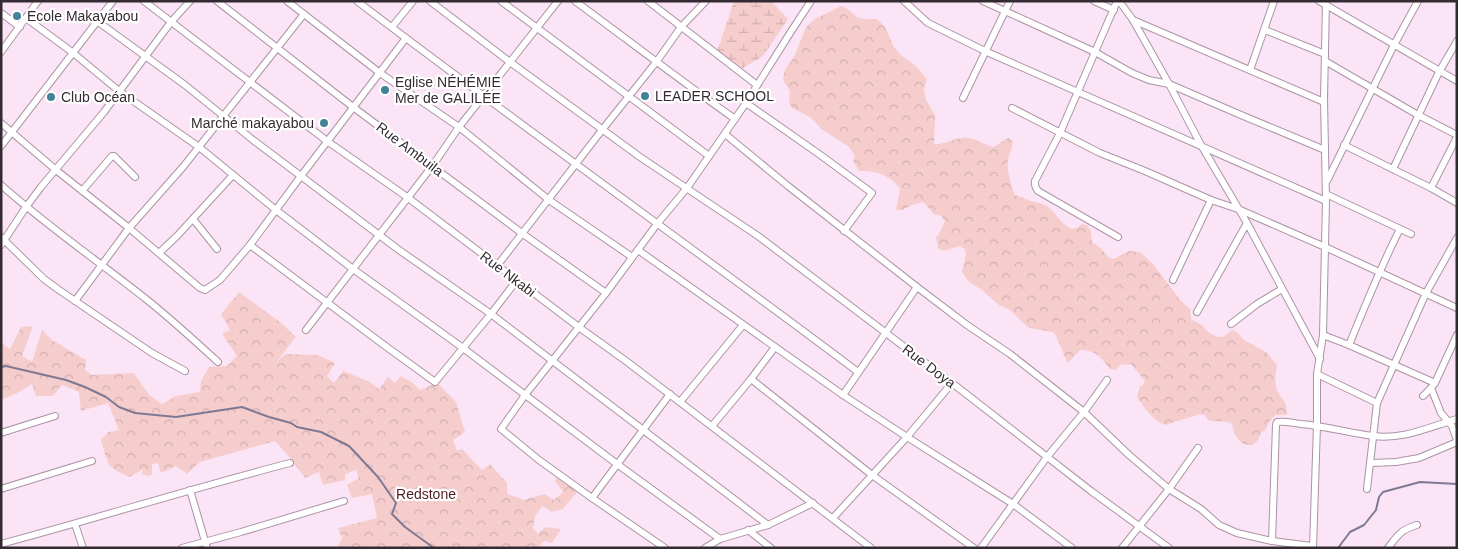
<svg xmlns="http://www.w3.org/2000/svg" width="1458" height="549" font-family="Arial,sans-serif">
<defs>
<pattern id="forest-crowns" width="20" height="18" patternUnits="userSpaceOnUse" patternTransform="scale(1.25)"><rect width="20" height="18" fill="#f5cdcd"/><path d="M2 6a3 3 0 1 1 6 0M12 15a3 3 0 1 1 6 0" fill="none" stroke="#d3b0b0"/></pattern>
<pattern id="wetland-marsh" width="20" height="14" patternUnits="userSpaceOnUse" patternTransform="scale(1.25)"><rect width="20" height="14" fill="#f5cdcd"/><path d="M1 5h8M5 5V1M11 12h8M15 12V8" fill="none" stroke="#d3b0b0"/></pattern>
</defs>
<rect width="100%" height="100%" fill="#fce4f7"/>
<g fill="url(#forest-crowns)">
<path d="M841 6C848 8 850 12 856 16 861 20 870 19 877 19L885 27 894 47 902 56 916 66 927 79 924 90 926 100 935 115 934 144C944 145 952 139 962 138 971 136 984 144 993 147L1008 138 1013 141C1013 147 1010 150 1009 156 1005 168 1011 184 1015 195 1021 197 1027 200 1034 202 1037 203 1042 203 1045 205 1057 210 1067 240 1082 224 1092 225 1091 233 1092 242L1101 248 1108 257 1113 259 1129 251 1140 252 1153 264 1181 301 1190 309 1191 319 1202 325 1208 332 1217 337H1223L1232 330 1237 332 1244 340 1266 352 1277 365C1276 373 1274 382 1277 390 1283 402 1287 399 1287 415H1275L1269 422 1265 431 1261 432 1258 440 1253 445C1240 447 1234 435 1232 424 1224 419 1217 423 1208 420L1205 415 1200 414 1165 425C1153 421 1144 407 1137 397L1140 386H1142L1145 381 1131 364 1120 365 1116 370 1110 369C1099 356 1098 351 1080 350L1068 363C1062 353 1061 342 1053 332L1029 328 1010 310 999 305 982 290 968 281 962 272 966 254 965 249 960 246 943 251 938 248 936 237 940 232 945 221 941 216 934 214 923 202 912 205 902 210H896L900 189C891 175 875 170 859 171L853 161 855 156 849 147 823 130 810 117 792 108 789 102 790 91 784 82 783 77 785 70 795 55 806 27 815 19Z"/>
<path d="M239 292 280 322 296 337 277 361 286 354 318 355 335 363 327 376 334 383 343 371 370 382 379 389 388 377 395 383 401 376 413 383 420 390 437 383 456 402 465 432 453 440 457 451 462 449 482 470 490 464 507 483V493C513 497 518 496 523 500L545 494 554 500 563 492 555 481 559 474 575 486 577 492 563 509 552 512 542 506 535 517 533 528 538 534 545 527 561 529 552 543 544 541 540 545 542 548H337L342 538 338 528 377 518 372 494 352 498 347 485 359 478 356 470 345 474V480L323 485 319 472 305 478 291 459 275 441 200 462 187 474 176 466 161 473 158 463 152 464V475L149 476 142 474 143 469 130 477C106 467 108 465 101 440L108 432 119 430 108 403 81 411 79 392 62 385 53 396H36L32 384 17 393 1 400V343L10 349 21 327 33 326 22 356 32 362 42 330 52 340 86 360 85 370 92 375 134 373 149 395 162 404 176 396 200 392 201 381 209 367 227 366 237 356 222 334 230 330 221 314Z"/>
</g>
<path fill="url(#wetland-marsh)" d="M734 1H774L773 3 788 19 763 56 743 68 717 52Z"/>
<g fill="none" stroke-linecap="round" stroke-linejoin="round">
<g stroke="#7e7993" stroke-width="2">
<path d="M1 367 6 366 66 380 85 387 106 397 119 407 135 413 176 417 242 407 269 417 291 423 297 427 321 432 349 446 378 477 396 503 392 514 405 527 434 548"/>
<path d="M1338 548 1350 532 1364 525 1376 510 1379 497 1383 492 1420 482 1457 484"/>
</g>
<g stroke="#aa94a6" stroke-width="8">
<g id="street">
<path d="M144 1 327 141 407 197 580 328 626 361 871 548"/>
<path d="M217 1 353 107 523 234 606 293"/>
<path d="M287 1 380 73 459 127 549 200 632 257"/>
<path d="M357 1C522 127 692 247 858 372"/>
<path d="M430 1 510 62 640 157 758 236 952 383 1091 491 1169 548"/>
<path d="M501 1 709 156"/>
<path d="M575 1C628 40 681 81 735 119"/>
<path d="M648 1 757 85"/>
<path d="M904 1 928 23 987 52 1326 201"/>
<path d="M983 1 1095 52 1132 73 1149 80 1169 84 1241 115 1325 150"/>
<path d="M1094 1 1114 10"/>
<path d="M1117 1 1060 133 1035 181C1034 186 1036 188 1038 191L1118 237"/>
<path d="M1119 1 1133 20 1169 84 1201 145 1247 223 1320 359"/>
<path d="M1319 1 1457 81"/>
<path d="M1 13 20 27"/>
<path d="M26 18 72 52 119 91 199 147 276 210 353 269 463 348 617 464 720 539"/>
<path d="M1133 20 1324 102"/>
<path d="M97 21 185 85 253 140 399 250 491 314 768 525"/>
<path d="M392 27 413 1"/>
<path d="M1265 30 1325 54"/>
<path d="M1 52 38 1"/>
<path d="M1325 61 1418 115 1457 135"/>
<path d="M1250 70 1274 1"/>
<path d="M963 98 1010 1"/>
<path d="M746 103 819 154 872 193 844 231"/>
<path d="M1012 108 1100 153 1145 171 1211 200 1238 209 1325 247 1457 308"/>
<path d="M1 123 56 170 129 228 200 288 205 290 220 280 250 245 301 176 406 38"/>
<path d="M725 134 788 186 917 287 967 325 1010 354 1084 412 1129 455 1169 489 1201 509 1219 525 1237 533 1272 541 1312 546"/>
<path d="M1344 145 1431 188 1457 203"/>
<path d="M1 146 113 1"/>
<path d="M1393 169 1439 72 1457 41"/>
<path d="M1327 181 1394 45 1418 1"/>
<path d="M1 185C47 226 98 261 146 299 171 319 194 340 218 362"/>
<path d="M1431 188 1457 137"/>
<path d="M82 191 112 156H114L135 177"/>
<path d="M1326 194 1411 234"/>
<path d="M193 219 217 249"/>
<path d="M1 237 44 279 59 290 152 353 185 371"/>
<path d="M1 245 26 207 41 187 104 112 171 22 190 1"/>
<path d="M250 245 384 345 435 382 491 314 517 280"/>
<path d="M638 250 843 395 907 437 1013 504 1072 548"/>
<path d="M159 253 177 236 233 175"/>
<path d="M497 266 602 130 657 61 681 27 706 1"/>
<path d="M1173 280 1211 200"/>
<path d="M75 301 129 228 183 167 304 14"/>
<path d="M1197 312 1247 223"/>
<path d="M1231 324 1257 304 1282 289"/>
<path d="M306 330 433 165 459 127 558 1"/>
<path d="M1323 335 1349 345 1435 383"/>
<path d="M1349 345C1365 306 1381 266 1400 229"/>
<path d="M1317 374 1377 403"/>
<path d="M751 379 872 475 974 548"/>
<path d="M1431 388 1441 413 1452 426 1457 440"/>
<path d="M843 395 917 287"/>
<path d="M1423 396 1431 388 1435 383 1457 335"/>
<path d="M680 402 743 325"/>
<path d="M712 426 751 379 775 347"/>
<path d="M1 433 55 416"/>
<path d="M1371 463 1396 462 1419 458 1457 442"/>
<path d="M1 489 92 461"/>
<path d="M1367 489 1377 403 1426 293 1457 238"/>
<path d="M190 490 207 548"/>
<path d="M592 498 670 394"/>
<path d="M833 518 907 437 952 383"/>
<path d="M75 524 83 548"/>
<path d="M748 530 771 548"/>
<path d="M1272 541 1276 425 1277 422C1285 421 1293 423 1301 424 1325 426 1349 433 1373 436 1403 440 1429 427 1457 419"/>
<path d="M1 544C98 518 193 488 290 463"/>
<path d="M182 548 241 532 344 501"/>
<path d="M665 548 592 498 539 460 501 429 525 395 606 293 657 224 687 188 746 103 792 30 811 1"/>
<path d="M705 548 720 539 768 525 813 503"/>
<path d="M981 548 1047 457 1084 412 1107 380"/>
<path d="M1122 548 1169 489 1198 448"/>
<path d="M1313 548 1317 425V374L1323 335 1326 201 1324 99 1326 1"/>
<path d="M1388 548C1398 535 1400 530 1417 525"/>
</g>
</g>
<use href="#street" stroke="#fff" stroke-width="6"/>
</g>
<g fill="#438397" stroke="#fff" stroke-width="2">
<circle cx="17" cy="16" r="5"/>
<circle cx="385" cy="90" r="5"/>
<circle cx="645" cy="96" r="5"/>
<circle cx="51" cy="97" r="5"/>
<circle cx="324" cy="123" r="5"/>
</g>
<g text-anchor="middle" stroke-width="4.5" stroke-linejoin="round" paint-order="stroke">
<g font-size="14" fill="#342b32" stroke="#fff" text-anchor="start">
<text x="27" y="21">Ecole Makayabou</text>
<text x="395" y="87">Eglise NÉHÉMIE<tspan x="395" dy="16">Mer de GALILÉE</tspan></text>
<text x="655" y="101">LEADER SCHOOL</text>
<text x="61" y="102">Club Océan</text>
<text x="314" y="128" text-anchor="end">Marché makayabou</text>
</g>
<g font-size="14" fill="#342b32" stroke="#fff">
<text transform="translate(410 149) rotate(37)" y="5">Rue Ambuila</text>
<text transform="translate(508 274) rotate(37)" y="5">Rue Nkabi</text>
<text transform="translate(929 366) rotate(37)" y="5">Rue Doya</text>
</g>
<g font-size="14" fill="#511d21" stroke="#fff">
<text x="426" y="499">Redstone</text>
</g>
</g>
<rect width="1458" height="549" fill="none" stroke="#342b32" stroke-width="5"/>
</svg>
